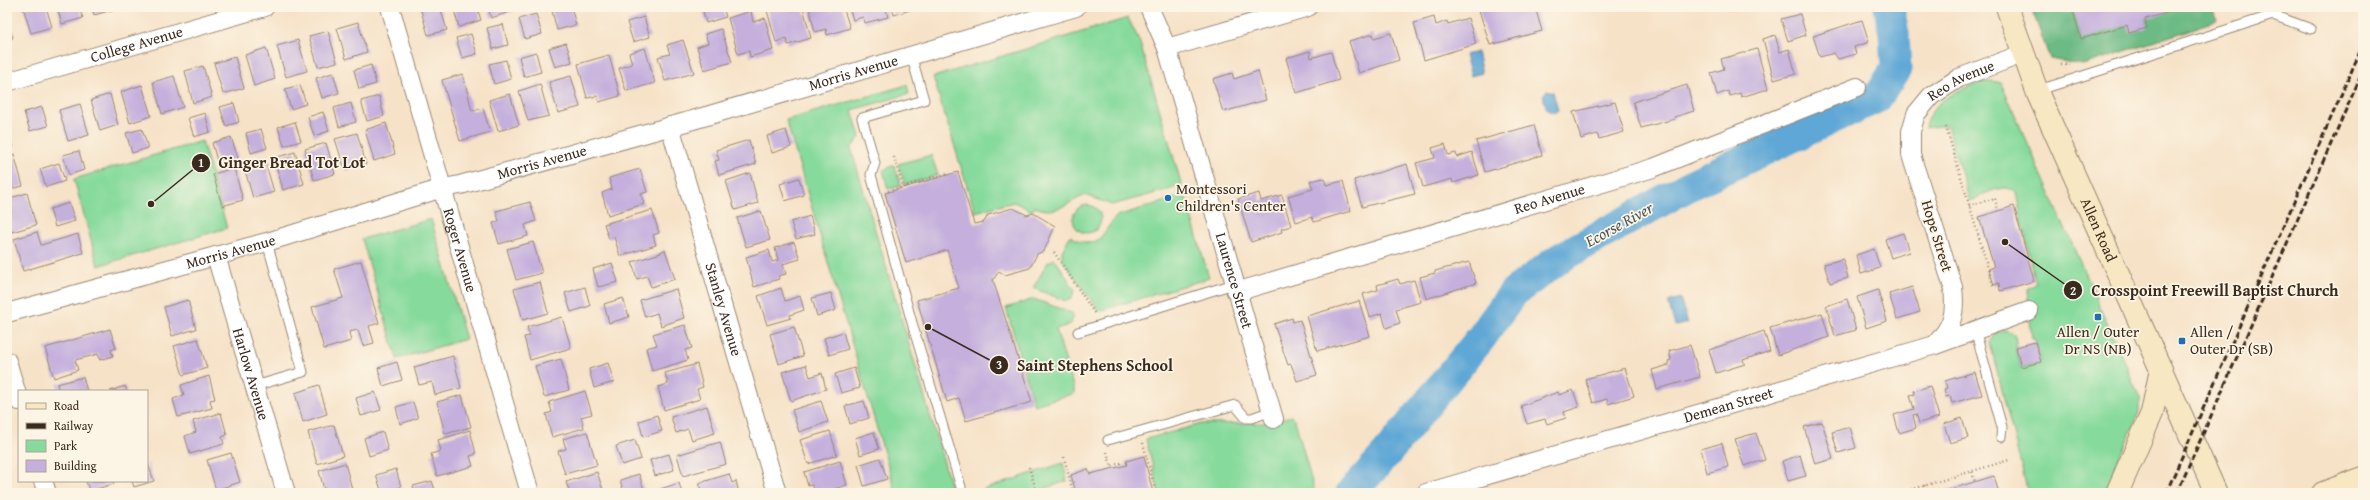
<svg xmlns="http://www.w3.org/2000/svg" width="2370" height="500" font-family="'Gentium Book Plus',serif">
<rect width="100%" height="100%" fill="#fcf5e5"/>
<filter id="ink" filterUnits="userSpaceOnUse"><feTurbulence type="fractalNoise" baseFrequency=".025" numOctaves="2"/><feDisplacementMap in="SourceGraphic" scale="8" xChannelSelector="R" yChannelSelector="G"/><feConvolveMatrix kernelMatrix="1 2 1 2 8 2 1 2 1" color-interpolation-filters="sRGB"/></filter>
<filter id="wash" filterUnits="userSpaceOnUse"><feTurbulence type="fractalNoise" baseFrequency=".012" numOctaves="4" result="noise"/><feDisplacementMap in="SourceGraphic" scale="16" xChannelSelector="R" yChannelSelector="G"/><feGaussianBlur stdDeviation="0.9" result="paint"/><feColorMatrix in="noise" values="0 0 0 0 0 0 0 0 0 0 0 0 0 0 0 0 0 1.4 0 .05"/><feComposite in="paint" operator="in"/></filter>
<g filter="url(#wash)">
<rect width="100%" height="100%" fill="#f6e2c7"/>
<g fill="#86da9c" stroke="#60825d">
<path d="M1128 18 1139 40 1182 186 1112 205 1086 195C1067 202 1057 216 1035 207L1032 211 1014 202 975 212 933 77Z"/>
<path d="M1992 81 2001 83 2140 398V412L2103 493H2028L1990 343 1997 332 2006 330C2017 334 2016 339 2016 348 2016 354 2019 362 2021 368L2041 362 2035 339H2032L2027 290 2036 284 2016 193C2006 180 1980 196 1970 202L1947 125 1925 128C1929 100 1967 84 1992 81Z"/>
<path d="M907 85 909 94 852 110 860 137 851 148 953 493H896L786 120Z"/>
<path d="M202 141 227 228 98 266 74 179Z"/>
<path d="M931 155 938 175 905 185 898 164Z"/>
<path d="M894 165 901 186 888 189 883 170Z"/>
<path d="M1185 195 1209 278 1099 311 1062 259V251L1070 236C1101 254 1101 232 1117 216Z"/>
<circle cx="1087" cy="219" r="14"/>
<path d="M431 219 466 339 397 359 362 239Z"/>
<path d="M1055 259 1075 290 1071 299 1066 301 1033 288 1048 262Z"/>
<path d="M1034 299 1072 313 1073 316 1071 324 1056 329 1075 393 1034 405 1006 308Z"/>
<path d="M1291 416 1295 420 1315 493H1159L1146 439 1201 424 1266 423Z"/>
<path d="M1063 463 1067 481 1032 493H973Z"/>
</g>
<path fill="#6cba84" stroke="#547251" d="M2031 7H2213L2216 21 2083 65 2050 59Z"/>
<g fill="#5fa7d6" stroke="#4d687a">
<path d="M1477 52 1482 73 1471 76 1465 55Z"/>
<path d="M1547 90 1553 92 1558 110 1554 113 1547 110 1543 96Z"/>
<path d="M1680 298 1688 323 1675 326 1668 302Z"/>
</g>
<g fill="none" stroke-linecap="round" stroke-linejoin="round">
<path stroke="#5fa7d6" stroke-width="31" d="M1351 493 1387 453 1481 338 1514 292 1560 258 1694 183 1877 98 1896 69 1894 34 1889 7"/>
</g>
<g id="blocks">
<g fill="#c4afdd">
<path d="M23 7H46L52 27 31 33Z"/>
<path d="M57 7H79L83 18 62 24Z"/>
<path d="M92 7H115L116 9 94 15Z"/>
<path d="M420 7H440L447 30 428 35Z"/>
<path d="M453 7H477L481 20 459 27Z"/>
<path d="M488 7H512L513 11 491 18Z"/>
<path d="M566 7H571L576 25 557 30 552 11Z"/>
<path d="M617 7H637L619 13Z"/>
<path d="M702 7H723L726 17 706 23Z"/>
<path d="M766 7H791L792 10 803 7 811 38 788 45 787 38 776 42Z"/>
<path d="M809 7H843L850 28 827 35 826 29 815 32Z"/>
<path d="M849 7H885L888 17 865 23 863 17 853 20Z"/>
<path d="M892 7H920L894 15Z"/>
<path d="M1478 7H1535L1542 31 1490 45Z"/>
<path d="M2072 7H2179L2180 9 2145 19 2147 28 2129 33 2127 25 2081 39Z"/>
<path d="M751 11 753 22 765 18 773 50 750 57 749 51 738 54 728 18Z"/>
<path d="M536 14 542 34 525 39 519 19Z"/>
<path d="M1800 14 1806 35 1788 41 1781 19Z"/>
<path d="M644 17 650 37 633 42 627 22Z"/>
<path d="M1434 17 1436 25 1447 21 1448 24 1468 18 1476 44 1424 60 1414 23Z"/>
<path d="M7 19 13 38 7 40Z"/>
<path d="M1862 20 1869 42 1854 47 1856 54 1838 59 1834 53 1820 57 1813 36Z"/>
<path d="M358 22 367 52 346 59 337 28Z"/>
<path d="M503 24 508 45 493 49 487 28Z"/>
<path d="M721 29 732 62 704 70 697 47 708 43 705 34Z"/>
<path d="M328 31 337 62 318 67 309 36Z"/>
<path d="M1391 33 1399 60 1359 73 1349 41 1373 34 1374 38Z"/>
<path d="M471 34 477 54 462 58 456 38Z"/>
<path d="M1775 35 1780 52 1789 49 1796 74 1774 80 1763 39Z"/>
<path d="M298 40 307 71 286 77 277 46Z"/>
<path d="M683 40 694 73 665 81 658 57 670 54 667 45Z"/>
<path d="M566 43 572 62 555 67 549 48Z"/>
<path d="M266 48 275 79 254 86 245 55Z"/>
<path d="M645 48 655 83 626 91 619 68 632 64 629 53Z"/>
<path d="M1757 49 1768 89 1741 97 1740 93 1730 96 1728 91 1717 95 1711 73 1724 69 1721 59Z"/>
<path d="M1310 51 1311 58 1331 52 1339 80 1296 93 1286 58Z"/>
<path d="M536 52 541 72 524 77 519 57Z"/>
<path d="M609 55 620 96 599 102 597 96 587 98 578 64Z"/>
<path d="M235 57 244 88 223 94 214 63Z"/>
<path d="M506 60 511 79 494 84 489 64Z"/>
<path d="M371 65 376 84 359 89 354 70Z"/>
<path d="M203 66 212 97 193 103 185 71Z"/>
<path d="M1258 71 1266 100 1223 112 1213 79 1232 73 1234 79Z"/>
<path d="M333 73 339 93 322 98 316 78Z"/>
<path d="M463 74 472 111 483 108 490 132 460 141 442 80Z"/>
<path d="M174 76 183 107 162 114 153 82Z"/>
<path d="M571 76 580 107 558 113 549 82Z"/>
<path d="M540 84 549 116 528 121 519 91Z"/>
<path d="M142 85 151 116 130 123 121 92Z"/>
<path d="M300 85 306 104 291 109 285 89Z"/>
<path d="M1687 85 1694 111 1674 117 1675 119 1641 128 1633 102Z"/>
<path d="M110 94 118 125 100 131 91 100Z"/>
<path d="M510 94 519 125 498 131 489 100Z"/>
<path d="M379 96 384 116 367 121 361 101Z"/>
<path d="M1615 102 1624 132 1599 139 1597 134 1581 139 1573 112Z"/>
<path d="M234 103 239 122 226 126 220 107Z"/>
<path d="M351 103 356 122 339 127 334 108Z"/>
<path d="M80 104 89 135 68 141 59 110Z"/>
<path d="M42 107 48 126 30 131 24 112Z"/>
<path d="M323 112 329 131 314 136 308 117Z"/>
<path d="M205 113 210 132 194 137 188 118Z"/>
<path d="M295 122 301 141 284 146 278 127Z"/>
<path d="M386 123 395 154 374 161 365 130Z"/>
<path d="M1534 125 1542 155 1485 172 1476 141Z"/>
<path d="M7 127 13 148 7 150Z"/>
<path d="M142 129 148 148 132 153 126 133Z"/>
<path d="M261 129 267 148 251 153 246 133Z"/>
<path d="M786 130 791 147 772 153 767 136Z"/>
<path d="M357 133 366 164 345 170 335 139Z"/>
<path d="M231 137 238 158 218 164 212 143Z"/>
<path d="M749 140 756 164 719 175 715 161 719 160 716 150Z"/>
<path d="M326 143 335 174 314 180 305 149Z"/>
<path d="M1445 144 1448 155 1456 153 1457 157 1472 152 1479 175 1453 183 1452 179 1423 187 1416 163 1435 158 1432 148Z"/>
<path d="M79 151 84 170 69 175 63 155Z"/>
<path d="M295 152 304 184 283 190 274 158Z"/>
<path d="M14 154 23 186 7 190V156Z"/>
<path d="M265 161 274 192 253 198 244 167Z"/>
<path d="M59 163 65 181 46 187 40 169Z"/>
<path d="M1407 164 1415 194 1362 207 1354 180Z"/>
<path d="M234 168 243 200 222 206 213 174Z"/>
<path d="M640 169 647 192 641 194 644 204 608 215 602 193 612 189 609 178Z"/>
<path d="M958 172 974 224 984 222 988 215 1013 208 1027 215 1033 213 1055 226 1044 251 1037 254 1030 268 1005 275 999 271 993 280 1032 402 966 421 959 398 947 402 917 300 959 288 947 250 906 263 885 193Z"/>
<path d="M750 173 758 203 735 210 726 181Z"/>
<path d="M799 178 804 195 785 201 780 184Z"/>
<path d="M1324 178 1326 185 1343 181 1351 211 1314 222 1312 217 1296 222 1288 196 1313 189 1310 181Z"/>
<path d="M27 193 36 225 12 232 7 212V199Z"/>
<path d="M1259 193 1261 201 1282 195 1291 226 1281 229 1282 232 1251 242 1238 199Z"/>
<path d="M530 202 536 221 525 225 528 236 499 244 493 223 499 221 496 211Z"/>
<path d="M69 203 75 221 55 227 50 209Z"/>
<path d="M2014 206 2034 281 2000 291 1999 283 1994 285 1989 269 1994 267 1979 217Z"/>
<path d="M652 210 659 233 653 235 656 245 620 256 614 237 609 239 604 224Z"/>
<path d="M761 211 770 240 746 247 737 218Z"/>
<path d="M810 216 815 234 796 239 791 222Z"/>
<path d="M37 232 41 245 78 234 83 253 23 271 14 239Z"/>
<path d="M1903 233 1909 252 1891 258 1885 239Z"/>
<path d="M533 242 542 273 516 280 507 249Z"/>
<path d="M794 242 800 259 783 264 786 274 778 276 779 279 754 287 746 257 769 250 772 262 778 260 775 248Z"/>
<path d="M1874 249 1880 268 1861 274 1856 255Z"/>
<path d="M665 250 675 279 651 287 647 276 637 279 632 262 661 253 660 252Z"/>
<path d="M1843 259 1848 278 1830 283 1824 264Z"/>
<path d="M361 261 379 323 369 326 374 343 363 346 358 330 349 332 351 341 324 349 312 307 343 298 334 269Z"/>
<path d="M1469 262 1476 283 1426 299 1420 277 1435 273V271Z"/>
<path d="M612 263 618 282 598 287 593 269Z"/>
<path d="M1398 279 1400 284 1414 280 1421 302 1396 309 1400 323 1386 328 1382 313 1370 317 1363 294 1378 290 1377 285Z"/>
<path d="M540 282 548 313 523 320 514 289Z"/>
<path d="M585 287 590 306 571 312 565 293Z"/>
<path d="M1912 287 1920 312 1897 319 1889 294Z"/>
<path d="M781 288 785 301 800 296 804 310 790 315 791 318 767 325 758 296Z"/>
<path d="M676 289 684 318 661 326 657 313 645 317 640 300Z"/>
<path d="M1878 290 1887 321 1866 328 1857 297Z"/>
<path d="M831 293 836 310 817 316 812 298Z"/>
<path d="M623 298 629 317 609 323 604 304Z"/>
<path d="M1847 299 1856 330 1835 336 1826 306Z"/>
<path d="M188 300 196 329 172 336 164 307Z"/>
<path d="M1359 301 1370 336 1317 351 1307 316Z"/>
<path d="M1822 313 1829 337 1778 355 1770 328Z"/>
<path d="M562 317 571 348 530 360 524 337 530 336 527 327Z"/>
<path d="M1292 318 1293 322 1300 320 1317 375 1297 381 1291 364 1288 365 1274 324Z"/>
<path d="M685 325 692 348 685 350 688 360 652 371 646 348 657 345 653 334Z"/>
<path d="M794 327 803 356 779 364 770 334Z"/>
<path d="M110 329 116 348 111 350 113 356 100 360 98 354 75 360 78 370 54 378 45 348Z"/>
<path d="M1764 331 1770 351 1743 360 1745 364 1716 373 1709 350Z"/>
<path d="M843 332 848 349 829 355 824 338Z"/>
<path d="M198 339 207 368 183 375 174 346Z"/>
<path d="M2035 342 2041 362 2021 367 2016 347Z"/>
<path d="M1690 345 1700 377 1657 389 1652 370 1669 365 1668 361 1671 360 1669 351Z"/>
<path d="M453 356 461 388 435 395 432 382 419 385 414 367Z"/>
<path d="M561 359 569 390 544 397 535 366Z"/>
<path d="M397 362 402 380 383 386 378 368Z"/>
<path d="M608 363 614 382 594 388 589 369Z"/>
<path d="M697 364 703 387 697 389 700 399 664 410 658 387 668 384 665 373Z"/>
<path d="M806 365 810 377 822 373 826 389 791 401 782 372Z"/>
<path d="M854 368 860 388 841 393 835 374Z"/>
<path d="M1625 368 1634 396 1608 404 1607 399 1593 403 1585 379Z"/>
<path d="M1975 372 1982 395 1952 403 1950 396 1946 397 1944 389 1947 388 1945 381Z"/>
<path d="M209 376 215 399 210 400 212 408 178 417 173 399 184 395 181 385Z"/>
<path d="M83 377 87 391H59L57 384Z"/>
<path d="M319 385 327 414 303 422 295 393Z"/>
<path d="M125 386 127 391H110Z"/>
<path d="M1930 386 1939 417 1919 423 1916 414 1913 415 1916 428 1899 433 1894 415 1914 409 1910 395 1915 394 1914 391Z"/>
<path d="M1573 390 1579 407 1564 412 1566 418 1547 424 1545 419 1527 424 1521 406 1558 392 1559 395Z"/>
<path d="M585 391 592 414 581 417 584 428 552 437 546 414 552 412 549 402Z"/>
<path d="M375 392 381 410 361 416 356 398Z"/>
<path d="M462 395 471 427 445 434 437 402Z"/>
<path d="M821 401 828 422 799 432 792 410Z"/>
<path d="M864 401 869 418 850 424 845 406Z"/>
<path d="M413 402 418 418 400 424 396 407Z"/>
<path d="M707 406 715 433 692 440 688 429 676 433 671 417Z"/>
<path d="M221 413 227 435 222 437 224 444 190 454 185 436 196 432 193 421Z"/>
<path d="M657 415 662 431 643 437 639 421Z"/>
<path d="M1962 418 1968 438 1950 443 1944 424Z"/>
<path d="M1822 422 1833 459 1815 464 1804 427Z"/>
<path d="M334 425 343 456 317 464 308 432Z"/>
<path d="M1850 427 1856 448 1838 453 1832 432Z"/>
<path d="M470 430 476 454 470 456 473 466 437 476 431 454 441 451 438 440Z"/>
<path d="M830 431 837 455 808 464 800 440Z"/>
<path d="M383 432 388 450 369 456 364 438Z"/>
<path d="M587 432 597 465 565 474 558 451 566 449 563 439Z"/>
<path d="M874 432 879 449 860 455 855 438Z"/>
<path d="M1756 433 1765 460 1744 466 1735 439Z"/>
<path d="M635 440 641 459 622 465 616 446Z"/>
<path d="M720 442 726 464 683 476 677 455Z"/>
<path d="M1722 443 1728 467 1707 473 1701 449Z"/>
<path d="M231 453 240 482 216 490 207 460Z"/>
<path d="M669 454 674 470 655 476 650 460Z"/>
<path d="M1800 455 1806 476 1788 481 1782 461Z"/>
<path d="M1144 456 1153 493H1076L1071 475 1088 469 1090 474 1127 465 1126 461Z"/>
<path d="M880 458 887 479 864 486 858 465Z"/>
<path d="M147 461 154 481 134 487 132 481H147Z"/>
<path d="M840 461 847 485 821 493H815L812 485 808 486 804 472Z"/>
<path d="M345 463 353 493H325L319 471Z"/>
<path d="M396 469 401 487 382 493 376 475Z"/>
<path d="M597 472 604 493H570L566 482Z"/>
<path d="M639 474 644 490 624 493 620 480Z"/>
<path d="M729 474 732 483 736 481 739 493H702L699 483Z"/>
<path d="M1994 476 1999 493H1938Z"/>
<path d="M86 481H113L114 484 89 491Z"/>
<path d="M432 481 436 493H415L413 486Z"/>
<path d="M679 483 682 493H661L660 489Z"/>
</g>
</g>
</g>
<g filter="url(#ink)">
<use href="#blocks" fill-opacity="0" stroke="#988672" stroke-width="1"/>
<g fill="none" stroke-linecap="round" stroke-linejoin="round">
<g stroke="#988672" stroke-width="11">
<g id="lane">
<path d="M911 55 924 100 862 118 875 163 871 175 914 330 961 487"/>
<path d="M2036 91 2273 15 2311 29"/>
<path d="M1975 330 2002 427 2001 437"/>
<path d="M1078 332 1234 284"/>
<path d="M255 386 303 372 267 242"/>
<path d="M1108 440 1235 405 1246 418H1252L1271 411"/>
</g>
</g>
<g stroke="#988672" stroke-width="20">
<g id="street">
<path id="s1" d="M390 7 530 493"/>
<path id="s2" d="M1149 7 1167 48 1274 419"/>
<path d="M1167 48 1308 7"/>
<path id="s3" d="M7 82 265 7"/>
<path id="s4" d="M670 126 777 493"/>
<path id="s5" d="M216 256 286 493"/>
<path id="s6" d="M1236 292 1653 168 1857 87"/>
<path id="s7" d="M7 313 267 242 443 188 460 185 686 122 1076 7"/>
<path id="s8" d="M1935 345C1953 325 1956 314 1953 287L1911 155V131L1916 114 1931 96 1959 78 2022 54"/>
<path d="M7 361 19 401"/>
<path d="M43 481 47 493"/>
<path id="s9" d="M1426 493 1935 345 2029 311"/>
</g>
</g>
<g stroke="#988672" stroke-width="24">
<g id="secondary">
<path id="s10" d="M2007 7 2038 94 2216 493"/>
<path d="M2117 493 2152 413 2161 369"/>
<path d="M2323 493 2363 478"/>
</g>
</g>
<g stroke="#988672" stroke-width="2.5" stroke-dasharray="1 3" stroke-linecap="butt">
<path d="M2061 65 2072 64"/>
<path d="M1946 127 1994 288"/>
<path d="M894 157 903 187"/>
<path d="M888 191 949 173"/>
<path d="M1969 206 1995 198 1998 211"/>
<path d="M1054 252 1095 314"/>
<path d="M1143 443 1156 493"/>
<path d="M1107 452 1111 466 1124 462"/>
<path d="M1064 457 1073 493"/>
<path d="M1029 467 1037 493"/>
<path d="M1972 472 1975 482"/>
<path d="M1925 485 1927 493"/>
<path d="M1900 493 2009 460"/>
</g>
<use href="#lane" stroke="#fff" stroke-width="9"/>
<use href="#street" stroke="#fff" stroke-width="18"/>
<use href="#secondary" stroke="#f7e8c3" stroke-width="22"/>
<g stroke="#3b2a1e" stroke-width="3" stroke-dasharray="6 3" stroke-linecap="butt">
<path d="M2166 493 2363 45"/>
<path d="M2177 493 2363 71"/>
</g>
</g>
</g>
<g fill="#1f6fb2" stroke="#fcf5e5" stroke-width="1.5">
<circle cx="1168" cy="198" r="4"/>
<rect x="2094" y="313" width="8" height="8" rx="2"/>
<rect x="2178" y="337" width="8" height="8" rx="2"/>
</g>
<g text-anchor="middle" stroke-width="3.5" stroke-linejoin="round" paint-order="stroke">
<g font-size="15" fill="#3b2a1e" stroke="#fcf5e5">
<text dy="5" stroke="none"><textPath href="#s3" startOffset="135">College Avenue</textPath></text>
<text dy="5" stroke="none"><textPath href="#s7" startOffset="880">Morris Avenue</textPath></text>
<text dy="5" stroke="none"><textPath href="#s8" startOffset="301">Reo Avenue</textPath></text>
<text dy="5" stroke="none"><textPath href="#s7" startOffset="556">Morris Avenue</textPath></text>
<text dy="5" stroke="none"><textPath href="#s6" startOffset="327">Reo Avenue</textPath></text>
<text dy="5" stroke="none"><textPath href="#s10" startOffset="241">Allen Road</textPath></text>
<text transform="translate(1937 236) rotate(73)" y="5">Hope Street</text>
<text dy="5" stroke="none"><textPath href="#s1" startOffset="253">Roger Avenue</textPath></text>
<text dy="5" stroke="none"><textPath href="#s7" startOffset="232">Morris Avenue</textPath></text>
<text dy="5" stroke="none"><textPath href="#s2" startOffset="287">Laurence Street</textPath></text>
<text dy="5" stroke="none"><textPath href="#s4" startOffset="191">Stanley Avenue</textPath></text>
<text dy="5" stroke="none"><textPath href="#s5" startOffset="123">Harlow Avenue</textPath></text>
<text dy="5" stroke="none"><textPath href="#s9" startOffset="315">Demean Street</textPath></text>
</g>
<g font-size="15" fill="#3b2a1e" stroke="#fcf5e5" text-anchor="start">
<text x="1176" y="194">Montessori<tspan x="1176" dy="17">Children's Center</tspan></text>
<text x="2098" y="337" text-anchor="middle">Allen / Outer<tspan x="2098" dy="17">Dr NS (NB)</tspan></text>
<text x="2190" y="337">Allen /<tspan x="2190" dy="17">Outer Dr (SB)</tspan></text>
</g>
<g font-size="16" font-style="italic" fill="#48565e" stroke="#fcf5e5">
<text transform="translate(1619 224) rotate(-29)" y="6">Ecorse River</text>
</g>
</g>
<path fill="none" stroke="#3b2a1e" stroke-width="1.5" d="M151 204L201 163M2005 242L2073 290M928 327L999 365"/>
<g fill="#3b2a1e" stroke="#fcf5e5" stroke-width="1.5">
<circle cx="151" cy="204" r="4"/>
<circle cx="2005" cy="242" r="4"/>
<circle cx="928" cy="327" r="4"/>
<circle cx="201" cy="163" r="10"/>
<circle cx="2073" cy="290" r="10"/>
<circle cx="999" cy="365" r="10"/>
</g>
<g font-size="12" text-anchor="middle" font-weight="bold" fill="#fff">
<text x="201" y="167">1</text>
<text x="2073" y="295">2</text>
<text x="999" y="369">3</text>
</g>
<g font-size="16" text-anchor="middle" font-weight="bold" fill="#3b2a1e" stroke="#fcf5e5" stroke-width="3.5" stroke-linejoin="round" paint-order="stroke">
<text x="292" y="168">Ginger Bread Tot Lot</text>
<text x="2215" y="296">Crosspoint Freewill Baptist Church</text>
<text x="1095" y="371">Saint Stephens School</text>
</g>
<rect width="2370" height="500" fill="none" stroke="#fcf5e5" stroke-width="24"/>
<rect x="18" y="390" width="130" height="92" fill="#fcf5e5" stroke="#afa495"/>
<rect x="26" y="403" width="20" height="6" fill="#f7e8c3" stroke="#afa495"/>
<text x="54" y="410" font-size="12" fill="#3b2a1e">Road</text>
<rect x="26" y="423" width="20" height="6" fill="#3b2a1e" stroke="#afa495"/>
<text x="54" y="430" font-size="12" fill="#3b2a1e">Railway</text>
<rect x="26" y="440" width="20" height="12" fill="#86da9c" stroke="#afa495"/>
<text x="54" y="450" font-size="12" fill="#3b2a1e">Park</text>
<rect x="26" y="460" width="20" height="12" fill="#c4afdd" stroke="#afa495"/>
<text x="54" y="470" font-size="12" fill="#3b2a1e">Building</text>
</svg>
